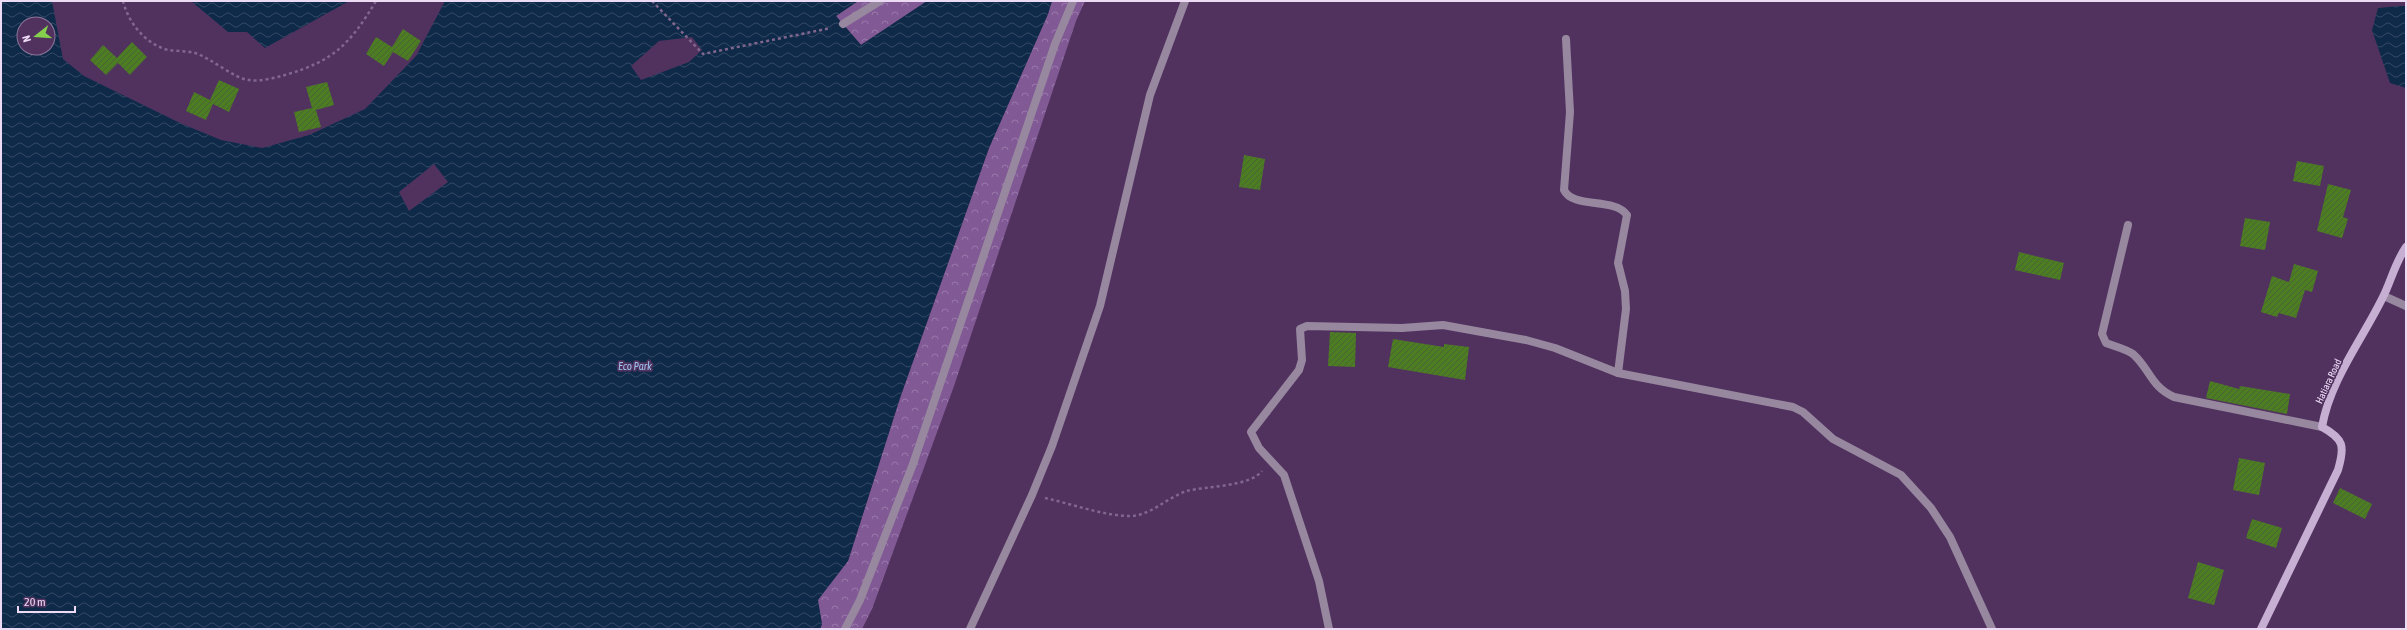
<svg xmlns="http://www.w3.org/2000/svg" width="2407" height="630" font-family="'Asap Condensed',sans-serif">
<defs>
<pattern id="park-crowns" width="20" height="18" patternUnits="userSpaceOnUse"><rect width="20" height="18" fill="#815995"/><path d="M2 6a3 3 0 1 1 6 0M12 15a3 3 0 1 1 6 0" fill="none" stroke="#9978aa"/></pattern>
<pattern id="water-waves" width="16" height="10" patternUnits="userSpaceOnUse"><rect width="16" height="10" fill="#0f2a49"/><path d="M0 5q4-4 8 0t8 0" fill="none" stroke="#324864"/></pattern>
<pattern id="building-hatch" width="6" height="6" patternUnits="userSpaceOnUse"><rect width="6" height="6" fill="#4c7d23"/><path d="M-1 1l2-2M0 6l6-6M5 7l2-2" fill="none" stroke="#4a6235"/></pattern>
</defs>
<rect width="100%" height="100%" fill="#51325f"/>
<g fill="url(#park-crowns)">
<path d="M858 1H927L861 45 836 16Z"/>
<path d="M1052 1H1085L1076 21 954 386 872 609 862 629H820L822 624 817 600 848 561 900 398 989 148 1048 14Z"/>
</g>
<g fill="url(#water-waves)" fill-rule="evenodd">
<path d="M1 1H52L63 59 84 76 180 123 221 140 262 148 309 135 365 109 416 56 445 1H858L836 16 861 45 927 1H1052L1048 14 989 148 900 398 848 561 818 600 822 624 820 629H1ZM24 24H48V48H24ZM692 37 702 50 689 62 641 80 631 66 659 41ZM434 164 448 182 409 211 399 192Z"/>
<path d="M191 1H349L265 48 247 32H228Z"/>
<path d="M2399 6H2406V88L2390 83 2372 30 2378 8Z"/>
</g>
<g fill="url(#building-hatch)">
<path d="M403 29 421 41 408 61 393 52 384 66 366 54 376 37 392 47Z"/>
<path d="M132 42 147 57 130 75 118 63 106 75 90 60 103 45 117 58Z"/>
<path d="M219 80 239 89 229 112 213 104 206 120 186 111 194 92 210 100Z"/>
<path d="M327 82 334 105 316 110 321 127 299 132 294 112 312 108 306 87Z"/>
<path d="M1244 155 1265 159 1260 190 1239 187Z"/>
<path d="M2297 161 2324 166 2320 186 2293 181Z"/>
<path d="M2328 184 2351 190 2343 217 2348 219 2342 238 2317 231Z"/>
<path d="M2245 218 2270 222 2265 250 2240 246Z"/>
<path d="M2019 252 2064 263 2060 280 2015 270Z"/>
<path d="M2294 264 2318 271 2312 292 2305 290 2296 318 2279 313 2277 317 2261 312 2272 276 2289 282Z"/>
<path d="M1330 332 1356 333 1355 367 1328 366Z"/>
<path d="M1393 339 1444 347V344L1469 347 1465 380 1388 367Z"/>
<path d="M2210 381 2239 389 2240 386 2290 394 2287 414 2206 398Z"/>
<path d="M2239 458 2265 463 2259 495 2233 490Z"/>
<path d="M2340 488 2372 504 2365 519 2333 503Z"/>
<path d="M2252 519 2282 528 2276 548 2246 538Z"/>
<path d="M2198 562 2224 570 2214 605 2188 598Z"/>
</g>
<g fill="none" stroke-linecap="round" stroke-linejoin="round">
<g stroke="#81668e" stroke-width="2.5" stroke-dasharray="3 3" stroke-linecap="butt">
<path d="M123 1C128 21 142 40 162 48 171 52 184 50 195 53 211 58 235 79 249 80 260 82 274 78 285 75 334 61 350 44 376 1"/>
<path d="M652 1 703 54 831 28"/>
<path d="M1045 498C1072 504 1101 515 1128 516 1150 517 1167 497 1187 491 1206 486 1249 487 1262 471"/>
</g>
<g stroke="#97889f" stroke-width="8">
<path d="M843 24 880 1"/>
<path d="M1566 39 1570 112 1564 190C1573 209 1614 197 1627 215L1618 263 1625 291 1626 309 1618 373"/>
<path d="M845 629 860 600 913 464 1055 44 1073 1"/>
</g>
<g stroke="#97889f" stroke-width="8">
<path d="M2128 225 2102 334 2106 343C2114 346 2126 349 2133 354 2150 369 2151 387 2174 397L2322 427"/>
<path d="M2384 296 2406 306"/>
<path d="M970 629 1032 495 1052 446 1100 306 1150 95 1185 1"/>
<path d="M1329 629 1319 581 1284 475 1259 448 1251 432 1299 370 1302 360 1300 329 1307 326 1402 328 1443 325 1526 340 1555 348 1618 373 1793 407 1803 412 1833 439 1901 475 1931 508 1950 537 1992 629"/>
</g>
<path stroke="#c7afd3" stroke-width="8" d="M2261 629 2338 470C2345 446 2344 439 2322 427 2330 380 2362 340 2383 297 2391 281 2395 263 2406 247"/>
</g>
<g text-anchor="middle" stroke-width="3.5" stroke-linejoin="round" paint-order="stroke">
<g font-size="10" fill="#eddbf6" stroke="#51325f">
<text transform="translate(2328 381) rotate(-65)" y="4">Hatiara Road</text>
</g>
<g font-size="11" font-style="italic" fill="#9cc2f0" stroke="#51325f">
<text x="635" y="370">Eco Park</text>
</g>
</g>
<rect width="2407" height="630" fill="none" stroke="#eddbf6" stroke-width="4"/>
<g transform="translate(36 36) rotate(253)"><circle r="19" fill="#51325f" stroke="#8f769b"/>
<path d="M0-3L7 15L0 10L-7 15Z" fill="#85cf4c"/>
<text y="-6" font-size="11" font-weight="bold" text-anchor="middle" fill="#eddbf6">N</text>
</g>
<path d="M18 606v6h57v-6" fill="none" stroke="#eddbf6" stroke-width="2"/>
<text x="24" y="606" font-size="12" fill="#eddbf6" stroke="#51325f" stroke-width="3" paint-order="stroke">20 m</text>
</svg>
